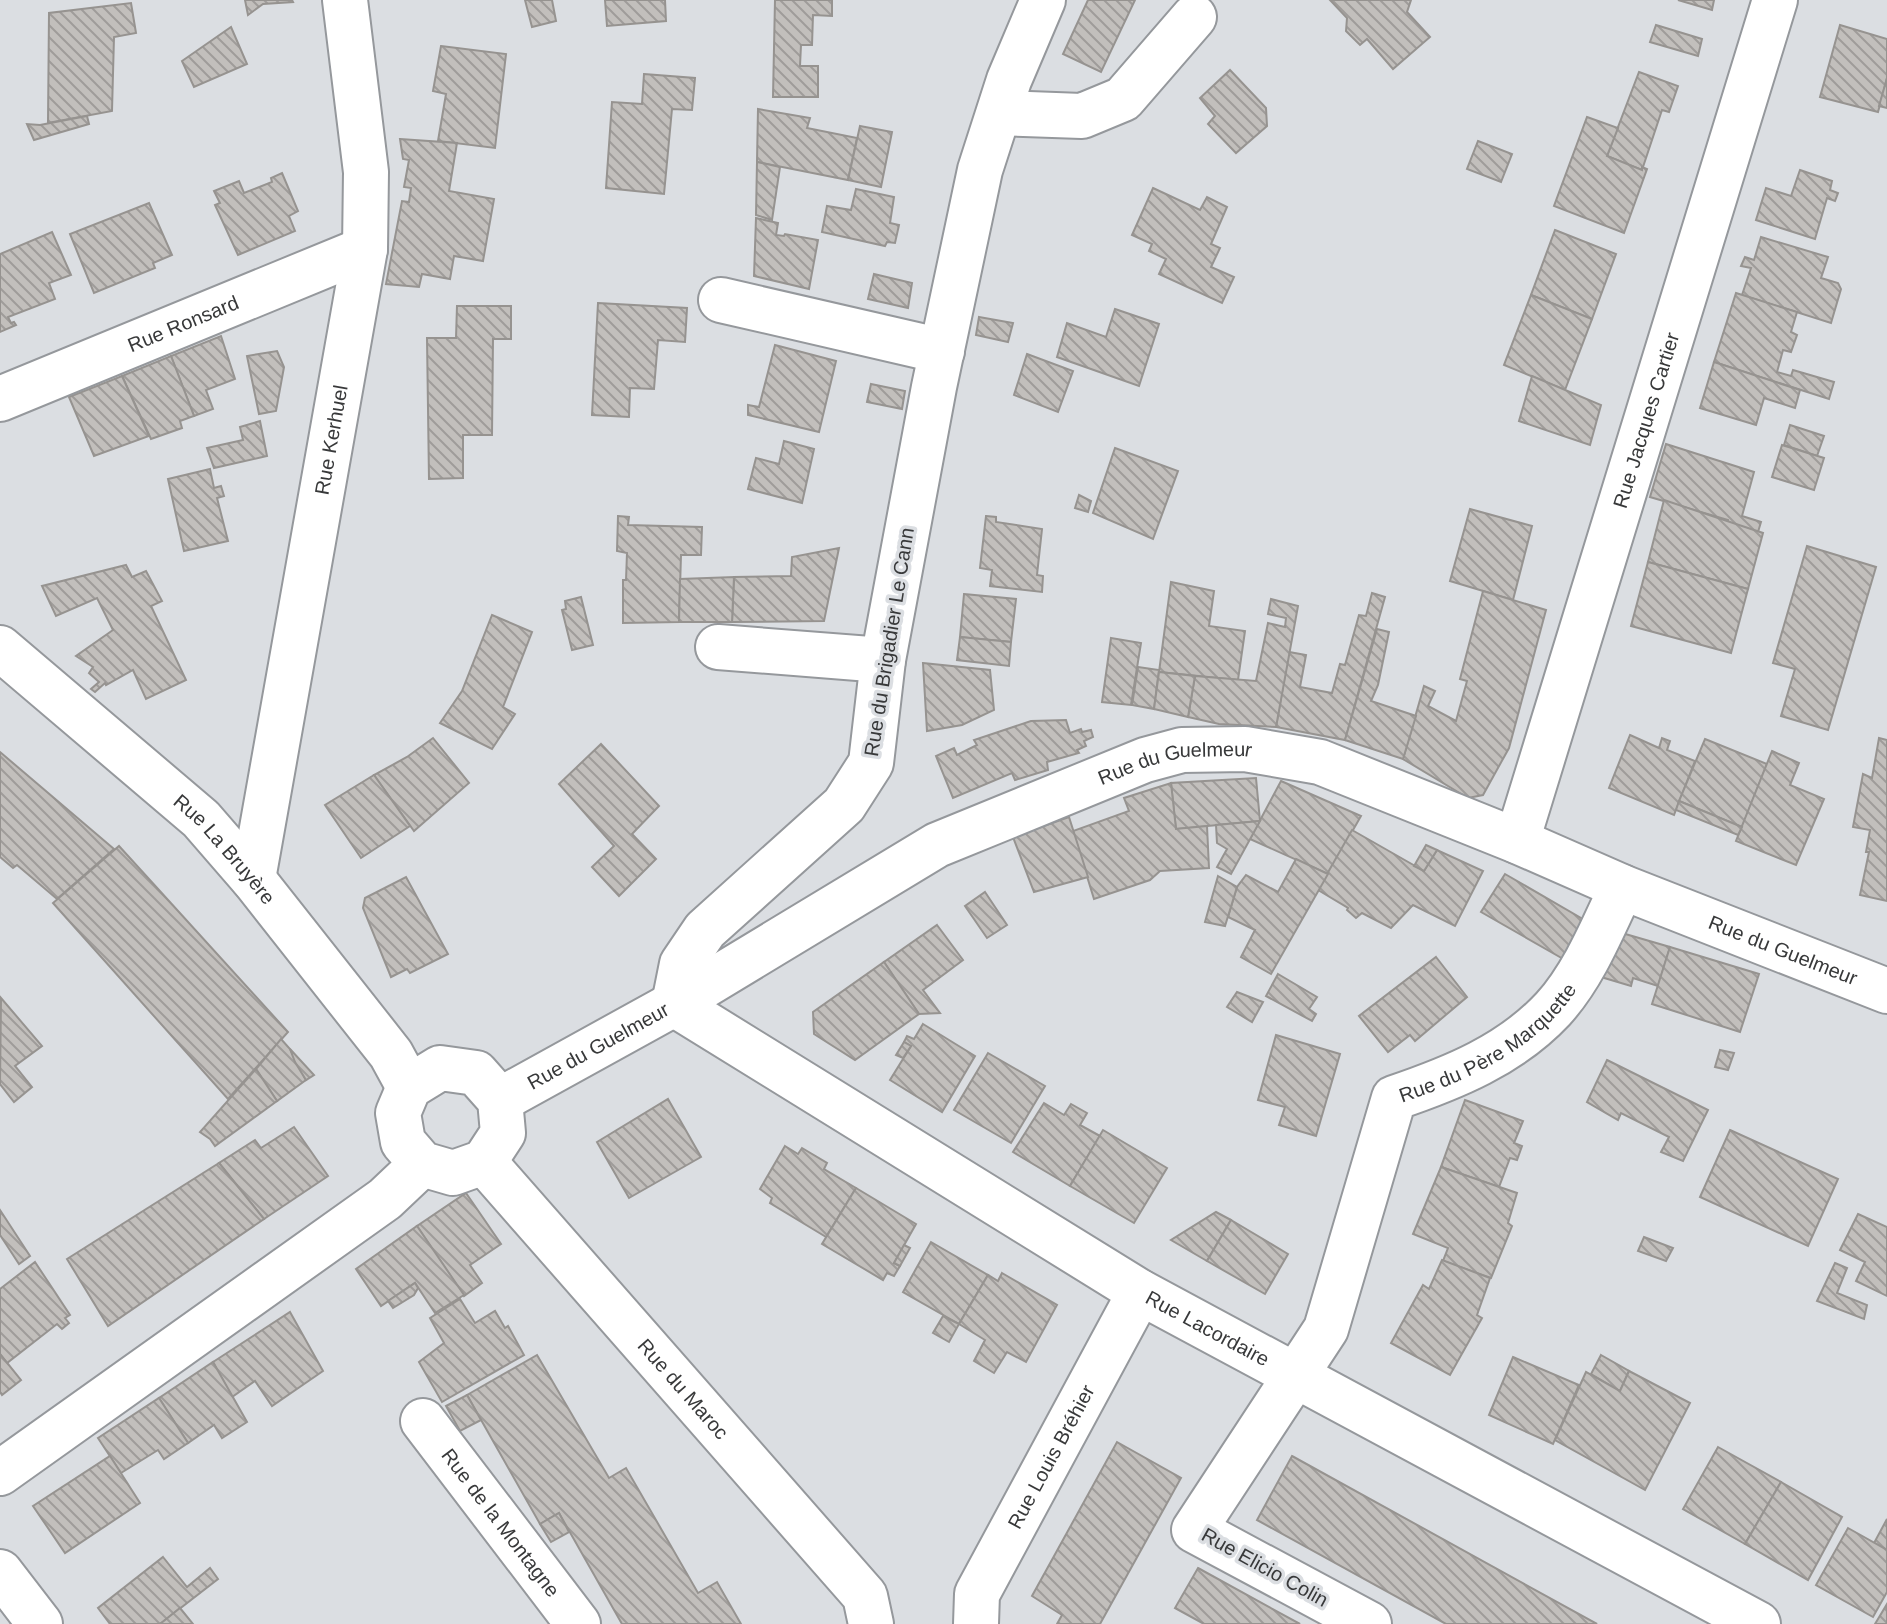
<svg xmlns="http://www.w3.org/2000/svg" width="1887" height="1624" font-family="Helvetica,sans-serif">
<defs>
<pattern id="building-back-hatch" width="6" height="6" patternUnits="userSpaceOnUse" patternTransform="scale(2)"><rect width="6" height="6" fill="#c2bfbc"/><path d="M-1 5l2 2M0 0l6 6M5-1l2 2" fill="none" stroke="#9f9c9a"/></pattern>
</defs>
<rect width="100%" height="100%" fill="#dbdee2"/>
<g fill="url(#building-back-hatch)" stroke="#969390" stroke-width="2">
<path d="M245 0H292L293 2 263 4 248 15Z"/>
<path d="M525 0H552L556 21 532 27Z"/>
<path d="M605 0H665L666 21 607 26Z"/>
<path d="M775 0H832V16L813 15 812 45H801L800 66H818V97H773Z"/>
<path d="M1088 0H1135L1101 72 1063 54Z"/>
<path d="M1330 0H1411L1407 12 1430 37 1393 69 1367 39 1360 45 1346 31 1347 18Z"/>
<path d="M1678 0H1714L1712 10Z"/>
<path d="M131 3 136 33 114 37 112 111 48 123 49 13Z"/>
<path d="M1656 25 1702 39 1698 56 1650 42Z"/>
<path d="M1840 25 1887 39V78L1878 112 1820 97Z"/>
<path d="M231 27 247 64 194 87 182 61Z"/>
<path d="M441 46 506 54 495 148 438 141 446 94 433 91Z"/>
<path d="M1230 70 1266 108 1267 126 1236 153 1208 124 1215 116 1200 98Z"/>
<path d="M1639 72 1678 86 1669 112 1662 110 1642 170 1607 156Z"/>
<path d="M644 74 695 78 692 110 672 109 664 194 606 188 612 102 642 104Z"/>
<path d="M1887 78V108L1879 106Z"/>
<path d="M758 109 810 118 807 128 857 138 848 180 757 162Z"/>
<path d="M87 116 89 124 34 140 27 124 40 125Z"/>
<path d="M1587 117 1618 128 1607 156 1642 170V167L1647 169 1624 233 1554 206Z"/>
<path d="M860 126 892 132 881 187 848 180Z"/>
<path d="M400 139 457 143 449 191 494 199 483 261 454 256 450 279 422 274 419 287 386 284 402 201 409 202 411 188 404 187 409 160 403 159Z"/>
<path d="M1478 141 1512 154 1501 182 1467 169Z"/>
<path d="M757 162 780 167 772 220 756 215Z"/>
<path d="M1800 170 1832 181 1830 190 1838 193 1835 201 1827 198 1815 239 1756 220 1766 188 1791 196Z"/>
<path d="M282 173 298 211 289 216 295 231 238 255 215 205 220 203 214 191 239 181 244 193 272 182 271 178Z"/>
<path d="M1153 188 1200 210 1207 197 1227 207 1211 244 1220 248 1211 267 1234 277 1222 303 1159 274 1166 259 1149 251 1152 244 1132 235Z"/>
<path d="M856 189 894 197 890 223 899 225 895 243 887 242 885 246 822 232 827 206 851 210Z"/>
<path d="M149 203 172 255 153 263 155 268 94 293 70 234Z"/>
<path d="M756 218 778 223 776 235 784 236 785 234 818 240 809 289 754 276Z"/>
<path d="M1555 230 1616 254 1592 319 1531 295Z"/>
<path d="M52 232 71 275 49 283 55 299 8 317 11 323 14 322 16 325 0 332V254Z"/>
<path d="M1761 237 1828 257 1821 278 1838 283 1841 289 1831 323 1742 295 1751 268 1741 266 1745 257 1754 260Z"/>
<path d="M874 274 912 283 908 308 868 299Z"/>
<path d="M1736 293 1797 312 1791 332 1797 335 1791 352 1783 350 1777 372 1791 376 1793 370 1834 382 1829 399 1714 362Z"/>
<path d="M1531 295 1592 319 1565 390 1504 365Z"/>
<path d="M598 303 687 308 685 342 658 340 654 389 630 388 629 417 592 415Z"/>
<path d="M457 306H511V339H493L492 435H463V478L429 479 427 338H456Z"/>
<path d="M1115 309 1159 324 1139 386 1057 357 1067 323 1106 337Z"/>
<path d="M979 317 1013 323 1008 342 976 335Z"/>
<path d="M221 336 235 379 206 390 213 409 194 416 171 356Z"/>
<path d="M775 345 836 361 819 432 748 415V405L759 407Z"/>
<path d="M277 351 284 367 276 411 259 414 247 356Z"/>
<path d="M1027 354 1073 371 1058 412 1014 395Z"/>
<path d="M171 356 194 416 180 421 182 428 151 439 122 376Z"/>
<path d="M1714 362 1800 390 1795 408 1764 398 1756 425 1700 408Z"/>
<path d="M122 376 149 436 94 456 69 397Z"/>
<path d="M1532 376 1601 405 1590 445 1519 421Z"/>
<path d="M871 384 905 391 902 409 867 402Z"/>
<path d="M260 421 267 456 214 468 207 448 243 440 240 427Z"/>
<path d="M1790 425 1824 436 1817 456 1784 445Z"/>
<path d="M784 441 814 449 802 503 748 489 756 458 779 464Z"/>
<path d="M1666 444 1754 472 1742 516 1761 522 1758 532 1728 523V520L1650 497Z"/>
<path d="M1782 445 1824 458 1814 490 1772 477Z"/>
<path d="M1115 448 1178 471 1153 539 1093 513Z"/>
<path d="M210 469 214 488 221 486 224 496 217 498 228 541 184 551 168 479Z"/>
<path d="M1079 495 1091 501 1088 512 1075 508Z"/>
<path d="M1664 500 1763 533 1748 589 1648 562Z"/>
<path d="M1470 509 1532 526 1513 600 1450 581Z"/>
<path d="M618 516 629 517 628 525 702 527 701 555H681L679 622 623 623V580H626L627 553 617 551Z"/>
<path d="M986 516 996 517V522L1042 529 1037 575 1043 576 1042 592 990 586 992 570 980 568Z"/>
<path d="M1807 546 1876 567 1828 730 1781 716 1795 669 1773 663Z"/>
<path d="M839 548 824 621 732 622 734 577 791 576 792 557Z"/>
<path d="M1648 562 1748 589 1731 653 1631 626Z"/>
<path d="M126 565 132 577 146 571 162 601 151 606 186 680 146 699 133 670 106 685 105 683 95 692 91 689 99 682 89 673 93 667 76 656 113 630 97 598 56 616 42 586Z"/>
<path d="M734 577 732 622H679L680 579Z"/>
<path d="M1171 582 1214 591 1209 626 1245 631 1238 680 1159 672Z"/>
<path d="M1483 591 1546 610 1509 748 1483 795 1468 798 1403 759 1424 686 1435 691 1428 706 1456 721 1467 681 1460 679Z"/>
<path d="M1372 593 1385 597 1345 740 1276 727 1289 652 1306 655 1300 687 1332 693 1340 664 1345 665 1359 615 1366 616Z"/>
<path d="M964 594 1016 599 1011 642 960 637Z"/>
<path d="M581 597 593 645 572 650 562 610 566 609 565 601Z"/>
<path d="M1271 599 1298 606 1276 727 1219 724 1188 717 1195 676 1256 681 1268 623 1285 627 1286 618 1268 614Z"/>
<path d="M492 615 532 632 503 707 515 714 492 749 440 723 462 691Z"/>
<path d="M1377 629 1389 632 1378 685 1371 701 1416 716 1403 759 1345 740Z"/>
<path d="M960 637 1011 642 1009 666 957 660Z"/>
<path d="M1111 638 1141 643 1131 705 1102 702Z"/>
<path d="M923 663 990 670 994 710 962 725 927 731Z"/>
<path d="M1138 667 1159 670 1154 709 1132 705Z"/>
<path d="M1159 672 1195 676 1188 717 1154 709Z"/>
<path d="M1066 720 1070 733 1081 729 1082 732 1091 730 1093 737 1084 741 1086 746 1077 750 1079 753 1047 762 1048 770 1015 780 1012 773 953 798 936 756 954 748 957 755 977 745 974 740 1031 721Z"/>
<path d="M1630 735 1659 748 1662 738 1670 741 1667 750 1695 761 1674 815 1609 788Z"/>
<path d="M433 738 469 783 414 831 374 775 407 757Z"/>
<path d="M1879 738 1887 740V901L1860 895 1869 852H1866L1870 830 1853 827 1863 774 1872 778Z"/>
<path d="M1705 739 1767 764 1742 827 1679 801Z"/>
<path d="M601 744 659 806 632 834 656 859 619 896 592 867 614 846 559 784Z"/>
<path d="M1772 751 1799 763 1790 785 1824 799 1796 865 1736 841Z"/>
<path d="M0 752 114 849 57 899 17 865 13 868 0 857Z"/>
<path d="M374 775 410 826 361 858 325 805Z"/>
<path d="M1256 778 1260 821 1176 829 1171 783Z"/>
<path d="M1281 781 1361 816 1328 874 1250 839Z"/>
<path d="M1171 783 1176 829 1207 826 1209 868 1160 871 1150 880 1094 899 1073 831 1129 811 1124 798Z"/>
<path d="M1679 801 1742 827 1738 835 1676 810Z"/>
<path d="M1069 817 1088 877 1034 892 1013 837Z"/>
<path d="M1260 821 1231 874 1217 867 1227 849 1217 843 1216 825Z"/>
<path d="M1352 830 1424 871 1437 850 1483 871 1455 926 1413 905 1391 928 1362 913 1356 918 1347 910 1348 908 1318 890Z"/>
<path d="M1426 845 1437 850 1424 871 1414 866Z"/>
<path d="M119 846 288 1032 228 1099 53 903Z"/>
<path d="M1296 859 1328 874 1271 974 1241 957 1255 930 1228 917 1237 887 1246 875 1278 892Z"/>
<path d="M1505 874 1588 922 1565 960 1481 912Z"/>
<path d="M1218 876 1237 887 1225 926 1205 922Z"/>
<path d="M406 877 448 954 410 973 407 969 391 977 363 908 365 898Z"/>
<path d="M985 892 1007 925 987 938 965 906Z"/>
<path d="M937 925 963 960 923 990 940 1013 919 1014 884 962Z"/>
<path d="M1615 931 1670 947 1658 986 1633 978 1631 986 1601 977Z"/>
<path d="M1670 947 1759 974 1740 1032 1652 1004Z"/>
<path d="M1436 957 1467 997 1415 1041 1410 1035 1388 1052 1359 1016Z"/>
<path d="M884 962 919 1014 855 1060 814 1034 813 1012Z"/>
<path d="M1278 974 1317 997 1309 1009 1316 1014 1312 1021 1266 996Z"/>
<path d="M1237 992 1263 1002 1252 1022 1227 1007Z"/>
<path d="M1 998 42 1046 15 1066 32 1087 14 1102 0 1084Z"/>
<path d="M923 1024 975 1056 942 1112 890 1080 911 1046 904 1042 907 1036 914 1039Z"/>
<path d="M1276 1035 1340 1054 1316 1136 1279 1125 1285 1107 1258 1100Z"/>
<path d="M281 1039 290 1049 306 1080 277 1101 256 1069Z"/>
<path d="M904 1042 911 1046 903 1058 896 1055Z"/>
<path d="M290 1049 314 1075 306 1080 295 1062Z"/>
<path d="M1720 1050 1734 1053 1728 1070 1715 1067Z"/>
<path d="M988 1053 1045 1086 1011 1143 954 1110Z"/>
<path d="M1607 1060 1708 1110 1683 1161 1661 1152 1669 1137 1621 1113 1618 1120 1587 1102Z"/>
<path d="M256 1069 277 1101 215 1146 210 1139 200 1132Z"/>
<path d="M668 1099 701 1157 629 1198 597 1142Z"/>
<path d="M1465 1100 1523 1121 1514 1143 1522 1146 1517 1160 1510 1158 1499 1187 1441 1167Z"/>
<path d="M1044 1103 1064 1115 1071 1104 1087 1113 1080 1125 1100 1136 1070 1186 1013 1152Z"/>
<path d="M294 1127 328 1176 264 1219 219 1163 255 1140 261 1148Z"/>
<path d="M1103 1130 1167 1168 1134 1223 1070 1186Z"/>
<path d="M1730 1130 1838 1179 1808 1246 1700 1197Z"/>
<path d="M785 1146 798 1154 802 1148 827 1163 824 1169 856 1188 826 1237 770 1203 772 1198 760 1189Z"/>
<path d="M219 1163 264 1219 108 1326 67 1259Z"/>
<path d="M1441 1167 1517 1193 1508 1223 1512 1226 1491 1278 1443 1261 1448 1248 1413 1234Z"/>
<path d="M856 1188 916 1224 894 1263 900 1266 894 1276 887 1273 883 1280 822 1244Z"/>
<path d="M466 1193 501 1244 470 1265 482 1283 464 1296 417 1226Z"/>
<path d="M0 1210 30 1256 19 1264 0 1235Z"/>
<path d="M1216 1212 1231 1220 1207 1261 1171 1240Z"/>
<path d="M1858 1214 1887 1227V1296L1856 1281 1865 1262 1840 1250Z"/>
<path d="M1231 1220 1288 1254 1265 1294 1207 1261Z"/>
<path d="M417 1226 464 1295 435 1313 415 1283 381 1306 356 1269Z"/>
<path d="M1644 1237 1673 1248 1666 1261 1638 1251Z"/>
<path d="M931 1242 988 1275 959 1324 903 1292Z"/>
<path d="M904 1245 910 1248 900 1266 894 1263Z"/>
<path d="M1442 1260 1490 1278 1477 1315 1482 1318 1450 1375 1391 1343 1423 1285 1429 1289Z"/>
<path d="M35 1262 70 1315 65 1318 69 1323 62 1329 57 1324 7 1363 0 1354V1289Z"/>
<path d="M1835 1263 1847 1268 1837 1293 1867 1305 1864 1319 1817 1301Z"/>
<path d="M1002 1273 1057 1305 1026 1362 1007 1352 994 1373 974 1361 985 1340 959 1324 988 1275 998 1281Z"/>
<path d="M415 1283 418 1288 414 1295 393 1308 388 1301Z"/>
<path d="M460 1299 475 1323 495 1311 505 1328 508 1326 524 1355 442 1402 419 1362 444 1343 430 1318Z"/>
<path d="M290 1312 323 1371 272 1406 255 1381 232 1397 213 1362Z"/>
<path d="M943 1316 959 1324 949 1342 933 1333Z"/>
<path d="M0 1354 21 1380 2 1395 0 1392Z"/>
<path d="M537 1355 609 1478 626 1468 698 1593 717 1582 741 1624H622L559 1513 540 1524 467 1395Z"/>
<path d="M1601 1355 1629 1371 1620 1391 1591 1374Z"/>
<path d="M1513 1357 1579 1385 1553 1444 1489 1415Z"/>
<path d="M213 1362 247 1422 222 1438 214 1425 188 1443 159 1398Z"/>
<path d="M1629 1371 1690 1403 1645 1490 1555 1440 1586 1372 1620 1391Z"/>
<path d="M467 1395 481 1420 460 1431 446 1406Z"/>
<path d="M159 1398 188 1443 164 1459 158 1450 121 1473 98 1438Z"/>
<path d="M1117 1442 1181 1478 1100 1624H1057L1062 1615 1032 1596Z"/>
<path d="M1718 1447 1781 1482 1745 1544 1683 1509Z"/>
<path d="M110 1456 140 1503 65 1553 33 1506Z"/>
<path d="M1292 1456 1597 1624H1446L1257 1520Z"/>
<path d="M1781 1482 1842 1517 1808 1580 1745 1544Z"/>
<path d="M559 1513 569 1532 551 1542 540 1524Z"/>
<path d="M1887 1519V1550L1874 1543Z"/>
<path d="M1848 1528 1887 1550V1592L1873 1617 1816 1585Z"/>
<path d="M163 1557 187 1587 210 1568 218 1579 160 1624H110L98 1608Z"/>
<path d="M1198 1568 1300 1624H1204L1175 1608Z"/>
<path d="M1887 1604V1624H1875Z"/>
<path d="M180 1608 193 1624H160Z"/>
</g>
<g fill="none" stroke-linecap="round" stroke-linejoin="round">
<g stroke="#95989c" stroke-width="48">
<g id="minor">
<path id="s1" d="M1043 0 1009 80 980 170 934 387 883 660 871 763 844 805 705 930 682 964 674 1004 1140 1292 1758 1624"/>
<path d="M999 113 1082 116 1123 99 1194 17"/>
<path d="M721 300 942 351"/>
<path id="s2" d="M0 399 365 249"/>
<path d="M718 647 883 660"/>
<path id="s3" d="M0 648 201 819 253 879 391 1054 409 1087"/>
<path id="s4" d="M1517 841 1775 0"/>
<path id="s5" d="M253 879 365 249 366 172 345 0"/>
<path d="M440 1068 476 1073 500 1100 503 1133 484 1162 453 1173 422 1164 403 1142 398 1113 409 1087Z"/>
<path id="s6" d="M500 1100 674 1004 937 845 1145 760 1182 750 1245 749 1320 762 1517 841 1622 887 1887 991"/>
<path id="s7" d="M484 1162 865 1596 871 1624"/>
<path id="s8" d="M423 1421 578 1624"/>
<path d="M0 1473 385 1199 422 1164"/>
<path d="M0 1572 40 1624"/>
<path id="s9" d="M976 1624 977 1594 1140 1292"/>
<path id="s10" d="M1369 1624 1194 1530 1326 1329 1394 1098C1453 1078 1510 1055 1553 1009 1584 975 1603 927 1622 887"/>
</g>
</g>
<use href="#minor" stroke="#fff" stroke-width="44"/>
</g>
<g text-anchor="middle" stroke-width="7" stroke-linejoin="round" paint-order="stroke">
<g font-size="20" fill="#38393a" stroke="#dbdee2">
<text dy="7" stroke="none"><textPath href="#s2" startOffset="198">Rue Ronsard</textPath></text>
<text dy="7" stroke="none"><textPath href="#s4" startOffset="440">Rue Jacques Cartier</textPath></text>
<text dy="7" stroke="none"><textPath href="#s5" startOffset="446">Rue Kerhuel</textPath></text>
<text transform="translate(889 642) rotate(-81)" y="7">Rue du Brigadier Le Cann</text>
<text dy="7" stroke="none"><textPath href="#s6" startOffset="760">Rue du Guelmeur</textPath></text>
<text dy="7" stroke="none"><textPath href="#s3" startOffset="302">Rue La Bruyère</textPath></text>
<text dy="7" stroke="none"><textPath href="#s6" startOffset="1408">Rue du Guelmeur</textPath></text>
<text dy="7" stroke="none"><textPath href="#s10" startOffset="790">Rue du Père Marquette</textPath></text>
<text dy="7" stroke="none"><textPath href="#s6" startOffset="112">Rue du Guelmeur</textPath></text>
<text dy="7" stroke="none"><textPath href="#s1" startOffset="1728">Rue Lacordaire</textPath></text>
<text dy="7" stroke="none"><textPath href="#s7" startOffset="302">Rue du Maroc</textPath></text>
<text dy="7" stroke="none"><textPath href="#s9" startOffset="186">Rue Louis Bréhier</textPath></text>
<text dy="7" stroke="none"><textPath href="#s8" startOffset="128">Rue de la Montagne</textPath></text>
<text transform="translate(1265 1567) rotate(29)" y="7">Rue Elicio Colin</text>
</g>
</g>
</svg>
